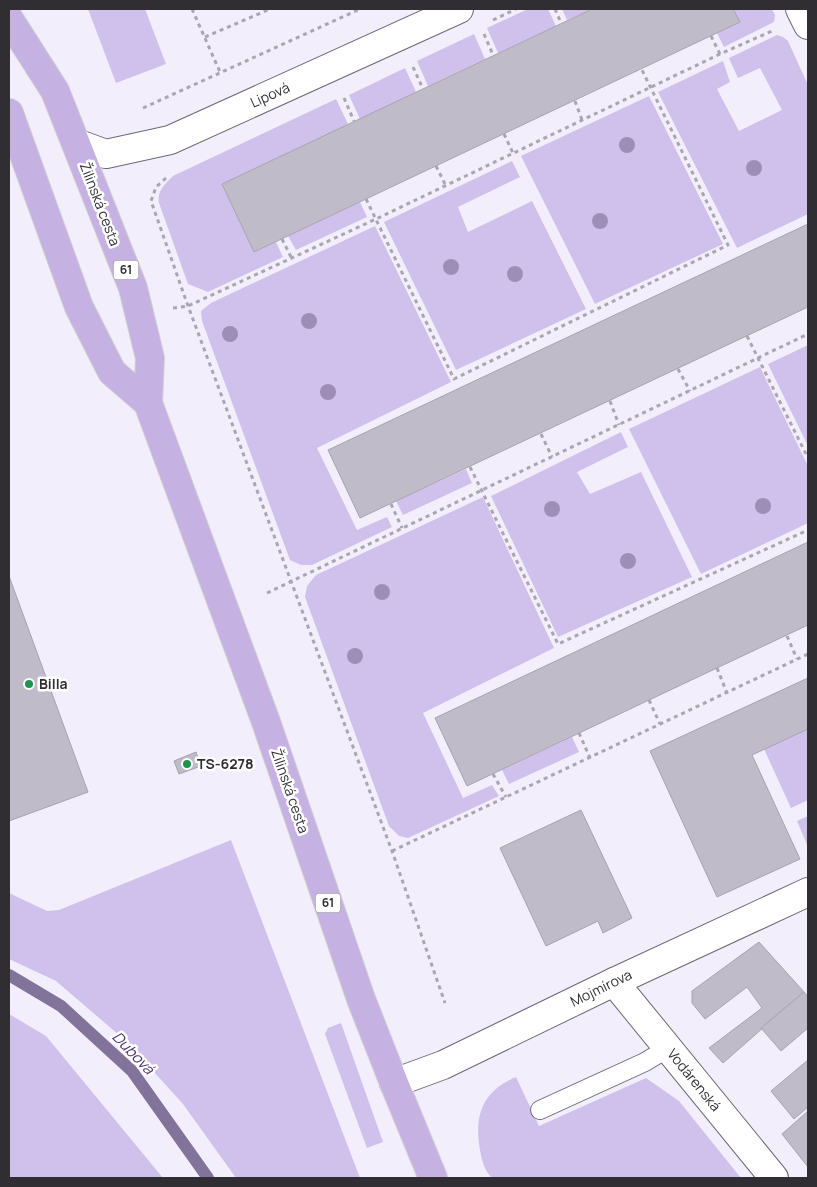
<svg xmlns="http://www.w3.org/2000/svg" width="817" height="1187" font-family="Manrope,sans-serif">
<rect width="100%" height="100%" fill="#f3eefc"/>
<g fill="#d0c0ec">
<path d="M88 9H145L166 64 116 83Z"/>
<path d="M528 9H548L556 26 498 53 487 28Z"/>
<path d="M562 9H592L567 20Z"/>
<path d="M733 9H772L775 15 774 22 724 47 717 33 739 22Z"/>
<path d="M474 34 485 59 428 86 417 61Z"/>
<path d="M777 35 783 37 788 41 808 85V214L737 248 658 92 723 61 730 82 717 89 739 131 782 110 760 68 738 78 729 58Z"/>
<path d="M405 68 416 92 360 119 349 95Z"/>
<path d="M649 96 723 244 595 304 521 156Z"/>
<path d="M336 99 348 124 222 184 254 252 276 242 283 257 208 292 188 284 159 203C157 191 164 185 173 176Z"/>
<path d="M512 161 520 177 458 207 468 232 532 201 586 309 456 370 384 222Z"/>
<path d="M360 202 367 217 296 250 288 236Z"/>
<path d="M375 226 451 382 317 448 357 530 387 517 392 527 312 565H301L290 560 202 321 201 311 211 303Z"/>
<path d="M808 345V446L768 364Z"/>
<path d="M760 367 808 466V523L701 574 629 429Z"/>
<path d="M621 432 628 447 577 472 590 494 641 472 692 577 558 637 491 496Z"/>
<path d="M466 469 472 483 403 515 396 501Z"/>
<path d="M483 497 554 648 423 713 463 798 492 785 499 796 408 838 399 836 389 826 305 597 307 586 316 575Z"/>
<path d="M808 729V800L791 808 764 749Z"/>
<path d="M572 737 579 752 509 784 502 770Z"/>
<path d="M808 816V847L797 821Z"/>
<path d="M231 840 360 1178H236L183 1104 126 1041 56 981 9 959V893L47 911 59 910Z"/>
<path d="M9 1014 46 1036 163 1178H9Z"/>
<path d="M341 1023 383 1142 367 1148 325 1034 328 1028Z"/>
<path d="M516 1077 539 1126 646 1078 679 1101 741 1178H492C484 1170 482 1161 480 1150 474 1116 482 1091 516 1077Z"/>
</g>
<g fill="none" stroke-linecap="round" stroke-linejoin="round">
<path stroke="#82739a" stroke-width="12" d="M9 975 61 1006 132 1071 208 1178"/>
</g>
<g fill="#c0bbc9" stroke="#a7a2b0">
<path d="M592 9H733L740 22 254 252 222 184Z"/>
<path d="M808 224V307L360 518 328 450Z"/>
<path d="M808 542V625L467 786 435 718Z"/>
<path d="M9 576 88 792 9 821Z"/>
<path d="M808 678V729L752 755 800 859 717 897 650 751Z"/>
<path d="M196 752 201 766 179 774 174 761Z"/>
<path d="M581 810 632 918 603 933 598 921 546 946 500 848Z"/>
<path d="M759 942 804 992 723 1063 709 1048 762 1008 747 987 705 1019 692 1003V991Z"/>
<path d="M804 992 808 997V1028L781 1051 761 1028Z"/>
<path d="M808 1060V1107L794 1119 771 1091Z"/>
<path d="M808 1111V1167L782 1134Z"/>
</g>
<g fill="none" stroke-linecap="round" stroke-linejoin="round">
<g stroke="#6d6875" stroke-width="20">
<path id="lane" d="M540 1110 645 1062 668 1048"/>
</g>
<g stroke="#6d6875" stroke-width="30">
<g id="street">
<path d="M800 9 808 25"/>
<path d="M76 143 106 154 170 140 459 9"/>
<path d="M614 982 774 1178"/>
<path d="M394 1083 443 1065 614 982 808 892"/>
</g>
</g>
<g stroke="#d1d1d2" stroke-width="30">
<g id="primary">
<path d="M9 19 55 91 133 288 150 358 148 403 266 722 361 999 394 1083 433 1178"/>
<path d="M9 113 79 307 112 372 148 403"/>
</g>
</g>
<g stroke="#aaa6b1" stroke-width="3" stroke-dasharray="4 4" stroke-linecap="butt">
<path d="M192 9 220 72"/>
<path d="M555 9 561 23"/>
<path d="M493 20 516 9"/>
<path d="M484 34 493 55"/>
<path d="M711 36 720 54"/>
<path d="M205 37 270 9"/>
<path d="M413 67 423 89"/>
<path d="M344 98 354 121"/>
<path d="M575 101 582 120"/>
<path d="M143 108 360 9"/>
<path d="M504 134 513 153"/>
<path d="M436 166 446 186"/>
<path d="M166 178 156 187 151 201 188 306 392 851 445 1003"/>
<path d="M366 199 454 379 728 245 641 68"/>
<path d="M282 239 292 259"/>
<path d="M173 308 188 306 376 219 720 54 772 31"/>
<path d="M747 336 808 458"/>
<path d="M678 369 690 391"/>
<path d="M610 401 619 425"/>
<path d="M541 434 552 457"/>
<path d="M470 467 558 644 808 530"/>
<path d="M391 504 402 528"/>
<path d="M267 593 808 334"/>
<path d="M787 636 797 659"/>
<path d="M717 668 727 693"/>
<path d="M649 700 660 724"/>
<path d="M579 733 590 758"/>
<path d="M493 774 506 797"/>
<path d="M392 851 808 654"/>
</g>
<use href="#lane" stroke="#fff" stroke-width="18"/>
<use href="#street" stroke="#fff" stroke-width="28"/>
<use href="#primary" stroke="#c5b1e2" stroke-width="28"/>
</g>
<g fill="#9e8db7">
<circle cx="627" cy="145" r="8"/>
<circle cx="754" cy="168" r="8"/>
<circle cx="600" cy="221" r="8"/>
<circle cx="451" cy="267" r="8"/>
<circle cx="515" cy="274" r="8"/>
<circle cx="309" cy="321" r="8"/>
<circle cx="230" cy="334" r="8"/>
<circle cx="328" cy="392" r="8"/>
<circle cx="763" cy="506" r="8"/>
<circle cx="552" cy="509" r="8"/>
<circle cx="628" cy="561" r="8"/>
<circle cx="382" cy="592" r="8"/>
<circle cx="355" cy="656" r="8"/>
</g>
<g fill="#20944e" stroke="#fff" stroke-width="2">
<circle cx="29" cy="684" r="5"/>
<circle cx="187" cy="764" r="5"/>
</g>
<g text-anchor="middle" stroke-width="5" stroke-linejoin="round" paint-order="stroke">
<g fill="#fff" stroke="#6e6d70" stroke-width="1">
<rect x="113.5" y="260.5" width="25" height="19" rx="4"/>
<rect x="315.5" y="893.5" width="25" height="19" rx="4"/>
</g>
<g font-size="12" font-weight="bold" fill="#302e33">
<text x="126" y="274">61</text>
<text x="328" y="907">61</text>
</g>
<g font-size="14" fill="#302e33" stroke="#fff">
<text transform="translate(270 95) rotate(-24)" y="5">Lipová</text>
<text transform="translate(100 204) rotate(69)" y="5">Žilinská cesta</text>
<text transform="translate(290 791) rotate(71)" y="5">Žilinská cesta</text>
<text transform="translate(601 988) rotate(-26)" y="5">Mojmírova</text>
<text transform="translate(694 1080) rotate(51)" y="5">Vodárenská</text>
</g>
<g font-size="14" font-weight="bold" fill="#302e33" stroke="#fff" text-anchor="start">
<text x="39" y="689">Billa</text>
<text x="197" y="769">TS-6278</text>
</g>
<g font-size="15" font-style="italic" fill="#4d3071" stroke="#fff">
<text transform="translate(133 1053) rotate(46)" y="5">Dubová</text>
</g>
</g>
<rect width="817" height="1187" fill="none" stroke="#302e33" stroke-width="20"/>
</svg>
